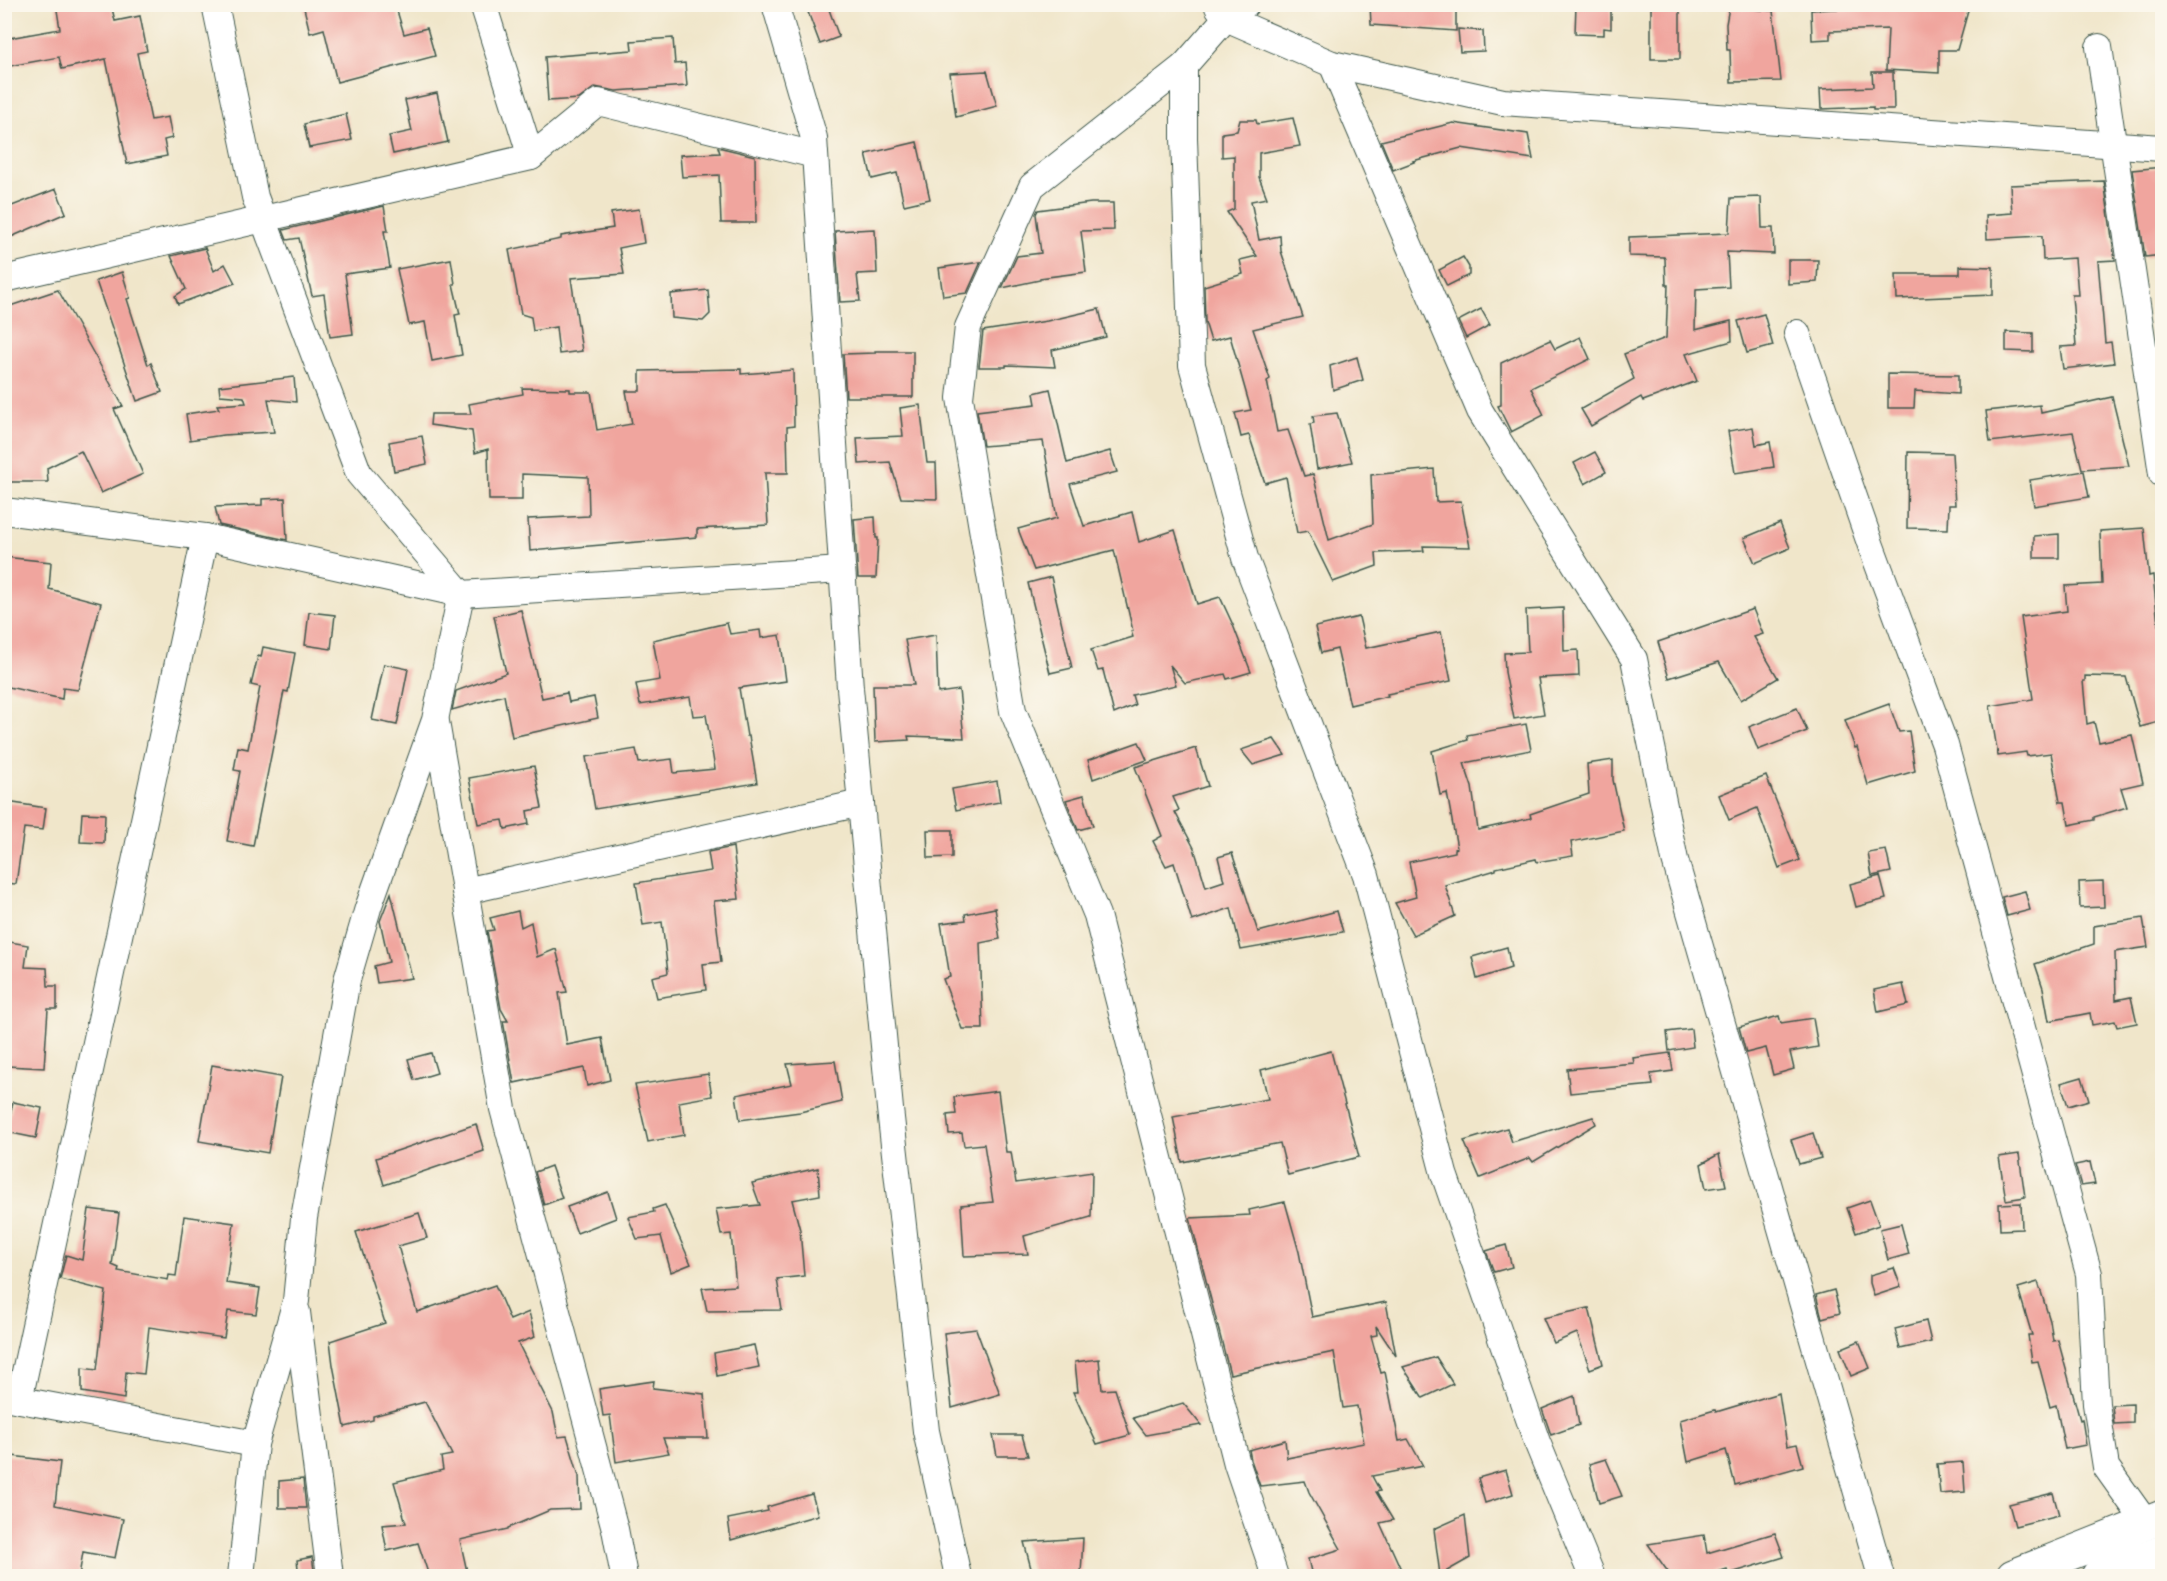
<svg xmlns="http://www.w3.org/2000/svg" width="2167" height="1581" font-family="Sriracha,sans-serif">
<rect width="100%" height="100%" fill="#fbf7ec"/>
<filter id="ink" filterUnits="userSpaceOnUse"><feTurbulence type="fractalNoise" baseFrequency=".0167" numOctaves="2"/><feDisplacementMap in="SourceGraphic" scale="12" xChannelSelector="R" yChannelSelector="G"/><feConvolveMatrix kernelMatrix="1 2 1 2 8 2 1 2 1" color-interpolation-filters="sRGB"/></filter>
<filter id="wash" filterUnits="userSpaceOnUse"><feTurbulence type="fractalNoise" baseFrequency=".008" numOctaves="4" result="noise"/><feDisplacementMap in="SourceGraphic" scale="24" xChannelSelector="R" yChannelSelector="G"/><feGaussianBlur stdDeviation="1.35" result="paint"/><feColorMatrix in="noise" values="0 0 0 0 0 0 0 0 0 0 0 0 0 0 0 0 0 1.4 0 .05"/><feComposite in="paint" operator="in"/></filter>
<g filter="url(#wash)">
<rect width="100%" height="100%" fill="#f0e6ca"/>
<g id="blocks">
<g fill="#f0a59e">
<path d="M56 4H111L115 21 140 16 147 51 137 53 151 120 168 117 172 138 164 140 167 156 127 164 106 59 62 69 59 57 4 67V39L60 29Z"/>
<path d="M303 4H395L404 34 427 28 435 56 337 82 324 29 310 33Z"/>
<path d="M805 4H827L839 37 820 44Z"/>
<path d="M1370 4H1456V31L1371 25Z"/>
<path d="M1576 4H1611V29L1604 28V35L1575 34Z"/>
<rect x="1651" y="4" width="29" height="55"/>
<path d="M1970 4 1957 50H1939V73L1886 70 1888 29 1830 31V39L1812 40 1811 10 1864 8V5Z"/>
<path d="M1729 7 1773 11 1781 81 1731 82 1730 50H1727L1726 24Z"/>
<path d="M1458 29 1483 31 1484 51 1460 52Z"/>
<path d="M673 38 675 64 685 63 687 86 616 91 595 87 579 99 548 101 545 57 632 50 631 41Z"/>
<path d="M987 71 997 106 956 117 950 73Z"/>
<path d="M1872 72H1893L1894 110H1873V107L1821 109 1820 89 1873 87Z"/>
<path d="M437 93 448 142 393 154 389 136 412 131 405 100Z"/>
<path d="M346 114 352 140 309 148 304 124Z"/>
<path d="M1293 118 1300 146 1259 153V177L1267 198 1251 201 1259 240 1280 236 1281 251 1303 317 1253 329 1270 379 1267 381 1277 432 1288 430 1304 476 1313 474 1329 540 1373 524 1371 475 1434 469 1436 502 1461 501 1470 547 1423 546 1424 551 1376 553 1377 566 1333 582 1308 531 1297 533 1286 477 1265 483 1249 435 1241 437 1235 413 1251 410 1230 336 1211 341 1205 322 1204 286 1243 274 1240 260 1257 256 1227 212 1234 209V156L1222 157V133L1237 131 1240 120H1256L1257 124Z"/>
<path d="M1453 123 1528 134 1533 159 1461 148 1413 161 1414 162 1393 170 1381 141Z"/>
<path d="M917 142 930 199 904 205 897 173 872 179 866 154Z"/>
<path d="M718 147 755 156 756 223H721L719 175 682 177 680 155 720 153Z"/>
<path d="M2163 167V255L2145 257 2132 170Z"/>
<path d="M2104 181 2115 260 2098 261 2105 343 2111 342 2114 363 2063 369 2060 347 2076 346 2072 295H2078L2075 258 2043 260 2042 236 1987 239 1986 215 2012 213 2010 185Z"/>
<path d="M56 189 66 213 4 240V209Z"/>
<path d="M1761 197 1762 228H1773L1774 254 1727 252 1729 287 1696 289 1695 330 1731 321 1732 341 1686 354 1697 381 1643 401 1641 397 1591 426 1581 409 1634 379 1624 354 1666 338 1668 285H1666L1665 259 1664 257 1629 256V237L1729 233 1731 198Z"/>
<path d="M1091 203H1113L1114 230 1081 231 1086 272 1040 278V280L1002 288 1017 256 1041 253 1036 214 1038 210Z"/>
<path d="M384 206 388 231H384L390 268 345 274 353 334 330 337 324 294 312 296 299 238 287 240 283 230Z"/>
<path d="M639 209 644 243 619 248 624 274 571 278 582 351 559 354 556 327 533 331 531 317 521 314 509 250 561 239V236L613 228 611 213Z"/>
<path d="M875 229 877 273 857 274 860 301 840 302 835 231Z"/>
<path d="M205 248 214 271 225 264 235 283 178 304 175 296 186 289 171 256Z"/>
<path d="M1463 257 1469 267V275L1447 286 1439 270Z"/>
<path d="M451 259 455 284H453L460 314 455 315 462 355 432 361 425 322 409 325 397 269Z"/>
<path d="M1788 260H1818L1817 282 1788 284Z"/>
<path d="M981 262 967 293 943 296 939 268Z"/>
<path d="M1960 266 1993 267V295L1897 299 1896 274H1960Z"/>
<path d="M122 272 130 298 127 299 148 365 151 363 162 392 137 401 96 281Z"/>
<path d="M58 290 123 406 114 409 143 474 101 493 81 451 47 468 48 482H4V308Z"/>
<path d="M708 290 710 314 703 321 672 318 671 294Z"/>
<path d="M1099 309 1106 337 1052 350 1055 367 1006 365V367H979L983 331 1047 321Z"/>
<path d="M1481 309 1490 325 1466 338 1458 321Z"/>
<path d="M1764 314 1773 346 1747 353 1738 321Z"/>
<path d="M2006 332 2033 333V352L2006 351Z"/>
<path d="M1580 337 1590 359 1531 388 1544 415 1511 432 1498 406 1501 405V363L1550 340 1555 349Z"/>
<path d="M875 351H913V397H846L843 354 875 353Z"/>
<path d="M1357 357 1363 380 1333 390 1330 366Z"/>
<path d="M741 369V374L793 370 794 426 787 427 788 473H765L768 525 697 529V537L530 551 528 519 589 516 588 477 522 474V500H489L488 449 475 453 472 431 430 425 431 414H471L469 404 523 394 522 388 570 389V392H591L597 430 632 424 626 391H640V371Z"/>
<path d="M1888 374 1958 375V394L1915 391 1914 408H1888Z"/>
<path d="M294 377 296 402 268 399 274 432 223 435 190 440 186 414 219 409 217 405 246 403 244 397 220 395 219 386Z"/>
<path d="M1050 389 1067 463 1110 451 1117 472 1070 484 1084 526 1132 512 1139 542 1175 530 1197 604 1220 597 1233 625 1251 672 1227 679 1225 674 1185 683 1170 665 1176 685 1132 695 1135 705 1114 714 1103 670 1098 671 1091 650 1133 637 1131 631H1133L1114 550 1034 570 1018 529 1057 518 1043 441 983 446 977 411 1036 404 1034 393Z"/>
<path d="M2112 397 2129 466 2082 469 2073 432 1990 442 1986 411 2040 405 2041 413Z"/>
<path d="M920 405 927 463H936L937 499 901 498 890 462 859 464 857 438 903 436 900 408Z"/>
<path d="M1337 413 1352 462 1317 469 1310 424 1314 423 1313 416Z"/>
<path d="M1753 427 1756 445 1770 442 1774 467 1735 473 1728 431Z"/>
<path d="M422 436 427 464 394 471 389 442Z"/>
<path d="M1595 452 1606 472 1585 484 1574 463Z"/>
<path d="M1908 452 1952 453 1955 505H1949L1948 529 1907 528Z"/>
<path d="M2084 471 2089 497 2034 506 2030 480Z"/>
<path d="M285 498 287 540 219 525 215 507 262 505V499Z"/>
<path d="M875 517 876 538H878L876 578H858L854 519Z"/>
<path d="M1780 523 1790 548 1755 563 1744 538Z"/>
<path d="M2144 528 2149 576 2153 575 2158 625 2163 624V721L2140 727 2126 677 2085 676V681H2083L2087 724 2094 722 2099 742 2132 735 2143 783 2121 788 2127 807 2094 817V820L2069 825 2065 802H2060L2051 753 2027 756 2026 752 1998 756 1990 706 2033 699 2021 617 2067 611 2065 586 2102 584 2100 531Z"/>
<path d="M2059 534V558H2034V536Z"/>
<path d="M4 557 51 562 49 589 101 603 78 690 63 688 62 699 4 686Z"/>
<path d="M1051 577 1072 668 1050 673 1028 583Z"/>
<path d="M1563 608 1564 651 1578 650 1579 676 1538 678 1544 714 1514 719 1505 672 1504 653 1528 652 1526 610Z"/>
<path d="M1753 609 1763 634 1754 637 1778 678 1741 700 1719 662 1669 678 1658 642Z"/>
<path d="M521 610 542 698 567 693 569 702 594 697 598 718 512 737 504 695 452 710 456 691 506 673 494 616Z"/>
<path d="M309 612 335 615 331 649 305 645Z"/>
<path d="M1359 617 1366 648 1441 632 1451 681 1387 694 1388 696 1350 705 1337 649 1321 653 1315 627Z"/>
<path d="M727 623 730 634 760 630 761 638 780 635 786 681 739 688 747 736H749L757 783 595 809 586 757 636 749 639 763 672 759 674 773 715 769 706 715 693 716 690 697 640 705 636 684 660 680 653 640Z"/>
<path d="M936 635 938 693 959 690 964 738 908 736 909 740 875 742 873 685H914L905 640Z"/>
<path d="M263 647 295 653 288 692 284 691 253 846 227 841 240 771 234 770 238 747 248 749 260 687 251 685 258 656 261 657Z"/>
<path d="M384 664 408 669 397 725 372 720Z"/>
<path d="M1889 704 1899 732 1909 731 1915 771 1868 785 1857 747 1855 748 1845 720Z"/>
<path d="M1797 708 1807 731 1758 750 1749 727Z"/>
<path d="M1526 724 1531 750 1464 763 1472 787 1478 830 1531 818 1530 814 1589 794 1587 764 1613 760V780L1624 831 1571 842 1573 856 1537 862 1536 859 1496 868V870L1445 885 1455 916 1413 935 1395 903 1416 897 1409 862 1455 852V849L1457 848 1447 793 1440 795 1432 751 1468 740 1467 735Z"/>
<path d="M1274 739 1285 755 1253 765 1241 750Z"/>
<path d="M1139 742 1147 760 1093 779 1088 760Z"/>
<path d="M1196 748 1208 786 1173 797 1179 810 1175 812 1194 848 1206 887 1224 881 1218 857 1232 853 1258 932 1337 911 1343 932 1241 950 1231 908 1192 921 1174 863 1166 866 1153 841 1162 836 1135 767Z"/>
<path d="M534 766 542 808 527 811 529 824 505 829 503 820 478 824 469 778Z"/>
<path d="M1766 776 1800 860 1779 868 1757 808 1729 820 1719 795Z"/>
<path d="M997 781 1000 802 956 810 952 789Z"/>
<path d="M1084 795 1093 826 1078 830 1066 800Z"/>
<path d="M7 802 46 808 43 830 24 828 16 884 4 883V819Z"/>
<path d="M82 813 105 814 104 843 80 842Z"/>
<path d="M927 830H952V857L928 858Z"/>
<path d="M733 847 739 899 714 901 721 962 703 964 706 990 657 998 652 977 668 973 662 922 643 925 636 883 711 871 708 852Z"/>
<path d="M1886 850 1891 872 1872 876 1868 853Z"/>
<path d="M1880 876 1886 899 1856 907 1850 884Z"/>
<path d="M2103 881 2104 907 2080 908 2079 882Z"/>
<path d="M2025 891 2030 910 2007 916 2002 897Z"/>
<path d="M391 893 412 978 377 983 374 966 389 962 380 921Z"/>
<path d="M995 908 1000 939 980 943 983 1029H962L943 979 950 977 941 923 966 920 965 914Z"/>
<path d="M518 911 521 927 531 922 537 957 556 949 567 992 559 993 567 1045 602 1038 610 1080 587 1086 584 1068 514 1083 503 1021H508L501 1009 487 931 494 930 490 918Z"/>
<path d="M2143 918 2148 947 2115 952 2116 1000 2131 997 2137 1023 2117 1027 2115 1021 2092 1025 2090 1013 2049 1021 2043 988 2035 964 2094 944V926Z"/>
<path d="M4 941 28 945 25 967 47 968 48 986H57V1009H48L44 1068 7 1066 11 1019 4 1018Z"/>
<path d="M1507 947 1511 968 1477 979 1472 957Z"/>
<path d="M1903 984 1908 1005 1878 1012 1874 990Z"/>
<path d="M1779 1016 1781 1023 1813 1018 1818 1047 1790 1052 1794 1069 1773 1075 1766 1048 1746 1053 1739 1027Z"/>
<path d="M1691 1029 1693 1047 1669 1051 1667 1032Z"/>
<path d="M1331 1051 1359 1157 1288 1175 1280 1143 1182 1162 1173 1117 1268 1099 1261 1070Z"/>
<path d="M431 1053 437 1073 414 1080 408 1059Z"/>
<path d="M1670 1053 1673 1071 1651 1074 1653 1085 1570 1093 1567 1069 1634 1063 1633 1058Z"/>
<path d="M835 1061 842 1102 800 1112 740 1120 736 1095 792 1084 787 1064Z"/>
<path d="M212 1065 281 1077 268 1153 199 1141Z"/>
<path d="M708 1074 712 1096 679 1102 684 1135 648 1142 635 1085Z"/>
<path d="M2082 1077 2089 1100 2068 1106 2061 1083Z"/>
<path d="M998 1091 1006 1152H1011L1016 1183 1092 1172 1091 1217 1024 1236 1028 1254 964 1256 961 1205 993 1202 984 1144 964 1146 962 1133 949 1134 947 1115 956 1114 954 1097Z"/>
<path d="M13 1102 42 1108 36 1138 6 1132Z"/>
<path d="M1593 1117 1596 1124 1533 1162 1530 1158 1480 1178 1464 1141 1507 1128 1512 1142Z"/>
<path d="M476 1124 484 1151 384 1185 376 1158Z"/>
<path d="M1813 1133 1821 1158 1799 1164 1791 1140Z"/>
<path d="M1719 1154 1726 1186 1706 1189 1701 1164Z"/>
<path d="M2019 1154 2025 1197 2006 1200 1999 1157Z"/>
<path d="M2090 1162 2095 1184 2081 1186 2075 1165Z"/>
<path d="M551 1166 562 1198 544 1205 535 1172Z"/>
<path d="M818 1168 820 1195 792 1200 800 1230 804 1276 777 1279 782 1310 707 1311 702 1288 736 1286 731 1234 721 1235 716 1209 760 1205 752 1183Z"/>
<path d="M608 1192 616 1218 577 1233 567 1207Z"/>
<path d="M1870 1200 1879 1225 1856 1233 1847 1208Z"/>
<path d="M1285 1202 1299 1252 1312 1317 1386 1302 1396 1356 1376 1326 1377 1335 1371 1336 1381 1373 1385 1372 1399 1441 1408 1439 1423 1466 1372 1476 1380 1491 1376 1492 1393 1520 1380 1523 1404 1576H1312L1308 1559 1341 1549 1309 1492 1305 1481 1260 1486 1251 1460 1249 1450 1285 1440 1287 1458 1364 1443 1357 1406 1343 1408 1334 1352 1230 1374 1190 1218 1250 1215 1249 1210Z"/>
<path d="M2021 1203 2022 1229 2000 1230 1999 1204Z"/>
<path d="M665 1205 691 1264 671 1272 661 1236 637 1239 628 1217 654 1212 653 1209Z"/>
<path d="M89 1209 119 1213 112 1265 119 1268 118 1271 168 1280 169 1275 176 1276 184 1216 234 1223 226 1283 260 1288 256 1314 228 1311 224 1338 149 1327 144 1374 126 1372 124 1399 82 1392V1368L97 1370 106 1291 60 1279 66 1255 82 1260Z"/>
<path d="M419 1213 427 1238 398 1246 417 1312 495 1285 510 1320 529 1312 535 1337 518 1343 553 1412 558 1437 567 1436 579 1476 580 1509 550 1510 508 1528V1529L460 1540 468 1576H429L418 1543 387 1551 382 1525 406 1523 394 1482 443 1470 441 1457 452 1455 425 1402 373 1416V1420L345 1427 333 1365 330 1341 385 1323 356 1232Z"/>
<path d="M1901 1224 1909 1254 1888 1260 1880 1229Z"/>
<path d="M1506 1245 1512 1267 1494 1272 1486 1251Z"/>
<path d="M1894 1268 1901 1287 1874 1296 1870 1283V1275Z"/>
<path d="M2038 1282 2050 1321 2053 1341 2058 1340 2080 1420 2082 1419 2086 1445 2065 1449 2056 1405 2050 1407 2038 1361 2032 1362 2028 1335H2032L2018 1288Z"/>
<path d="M1834 1290 1840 1313 1822 1318 1816 1295Z"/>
<path d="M1589 1308 1603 1364 1590 1369 1577 1333 1554 1343 1543 1318Z"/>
<path d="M1926 1321 1931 1342 1900 1349 1895 1329Z"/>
<path d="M976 1329 1000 1394 952 1408 944 1333Z"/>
<path d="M1859 1341 1870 1368 1851 1376 1840 1349Z"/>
<path d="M754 1345 759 1367 717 1376 714 1353Z"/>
<path d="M1436 1357 1453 1384 1423 1398 1403 1367Z"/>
<path d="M1099 1359 1102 1390 1115 1389 1130 1435 1097 1444 1073 1392H1078L1075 1362Z"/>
<path d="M654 1381 653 1388 704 1394 708 1438H663L669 1453 616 1462 610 1415 603 1416 599 1389Z"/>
<path d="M1779 1393 1787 1446 1797 1444 1803 1466 1735 1485 1726 1450 1688 1462 1680 1420 1715 1410 1716 1412Z"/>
<path d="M1574 1396 1579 1425 1551 1435 1542 1409Z"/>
<path d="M1183 1403 1201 1425 1146 1435 1133 1418Z"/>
<path d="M2133 1404V1423L2114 1424 2112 1405Z"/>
<path d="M993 1435H1022L1028 1456H997Z"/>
<path d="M4 1455 60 1462 55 1505 123 1519 115 1558 83 1552 79 1576H4Z"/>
<path d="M1606 1459 1622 1496 1599 1503 1589 1464Z"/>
<path d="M1963 1462 1965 1492 1940 1494 1937 1464Z"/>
<path d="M1506 1470 1513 1494 1485 1503 1478 1478Z"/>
<path d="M303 1479 306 1508H279V1481Z"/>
<path d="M2053 1493 2059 1515 2015 1526 2009 1504Z"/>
<path d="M812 1494 818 1515 731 1540 728 1519 768 1511 767 1507Z"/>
<path d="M1465 1515 1470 1558 1440 1575 1434 1529Z"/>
<path d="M1775 1533 1784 1557 1728 1574 1727 1569 1706 1576H1671L1648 1544 1704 1535 1707 1553Z"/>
<path d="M1083 1538 1081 1574 1033 1576 1024 1542Z"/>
<path d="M312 1557 315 1576H299L297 1560Z"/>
</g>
</g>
</g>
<g filter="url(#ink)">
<use href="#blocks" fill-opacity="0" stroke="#3e564a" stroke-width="1.5"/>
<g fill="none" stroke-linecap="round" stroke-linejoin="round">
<g stroke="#3e564a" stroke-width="28">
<g id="minor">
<path d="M215 4 255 197 359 474 461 594 435 720 368 908 347 980 304 1218 296 1301 255 1444 241 1576"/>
<path d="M483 4 531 157"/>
<path d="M775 4 814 138 850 688 890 1109 926 1431 958 1576"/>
<path d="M1246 4 1226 18 1184 66V138L1192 365 1245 558 1366 875 1444 1174 1537 1442 1592 1576"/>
<path d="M1218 7 1226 18 1332 64 1503 102 2162 148"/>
<path d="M2099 47 2162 474"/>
<path d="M1332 64 1480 411 1634 659 1675 860 1881 1576"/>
<path d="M1184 66 1032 186 968 327 960 398 1013 711 1097 915 1237 1464 1275 1576"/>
<path d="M4 279 531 157 598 102 815 155"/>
<path d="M1797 333 1871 546 1945 745 2089 1274 2096 1404 2106 1467 2146 1523"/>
<path d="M4 511 205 537 461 594 842 570"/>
<path d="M436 722 503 1109 615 1529 624 1576"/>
<path d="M465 891 861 803"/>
<path d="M297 1312 330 1576"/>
<path d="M4 1397 255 1444"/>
<path d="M19 1400 205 537"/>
</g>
</g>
<g stroke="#3e564a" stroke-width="35">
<g id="tertiary">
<path d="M2013 1576 2162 1517"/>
<path d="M2098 1576 2162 1552"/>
</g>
</g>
<use href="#minor" stroke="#fff" stroke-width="26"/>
<use href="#tertiary" stroke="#fff" stroke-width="33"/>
</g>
</g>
<rect width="2167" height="1581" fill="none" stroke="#fbf7ec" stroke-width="24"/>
</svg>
